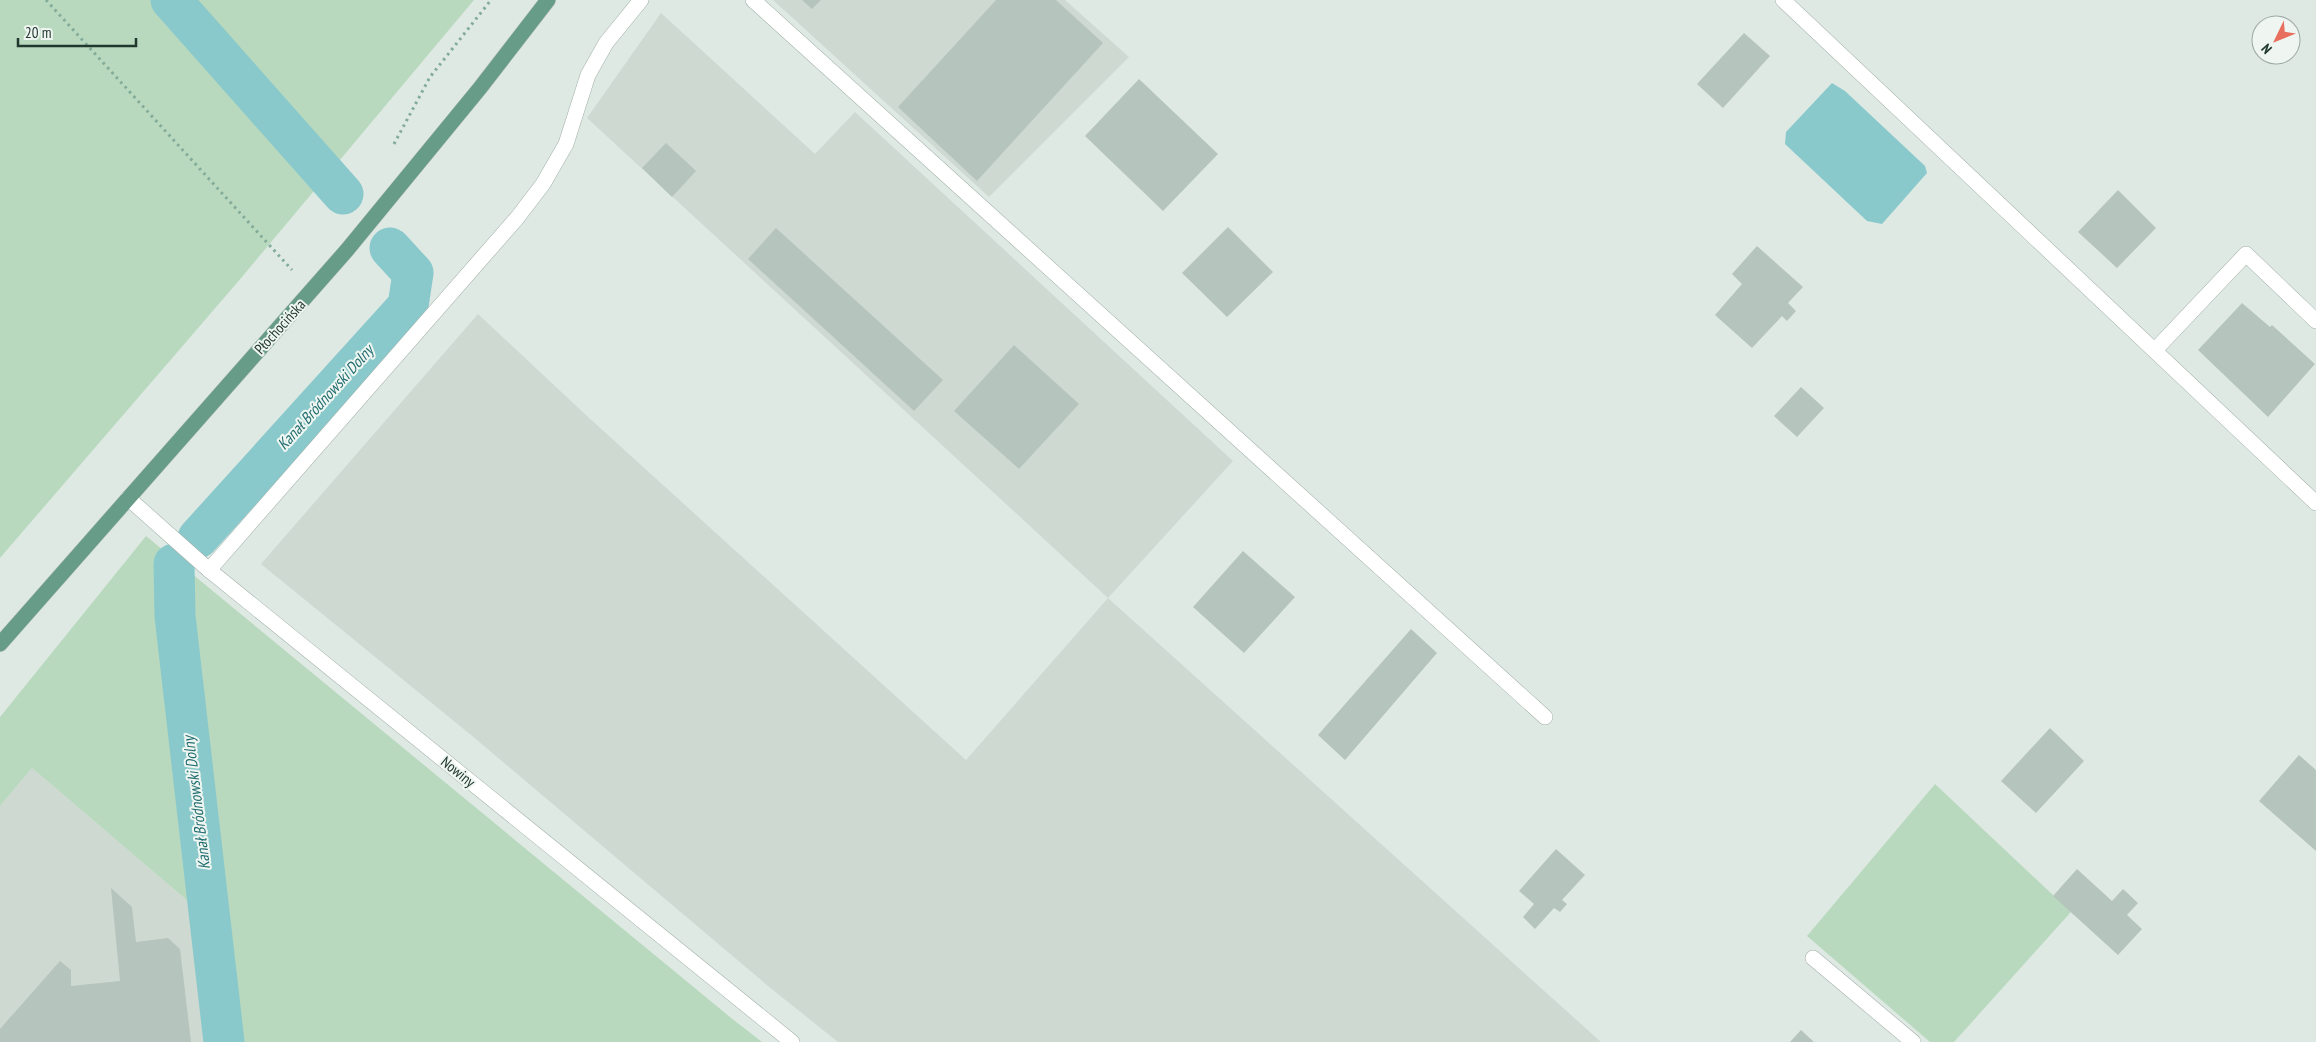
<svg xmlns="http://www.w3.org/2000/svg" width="2316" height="1042" font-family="'PT Sans Narrow',sans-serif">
<rect width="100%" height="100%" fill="#dfe9e4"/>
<g fill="#ced9d2">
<path d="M773 0H1065L1129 57 989 197Z"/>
<path d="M661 13 815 154 855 112 1233 461 1108 598 1601 1042H838L768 986 471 735 261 564 478 314 587 416 966 760 1108 598 587 118Z"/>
<path d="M32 768 196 908 212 1042H0V806Z"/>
</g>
<g fill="#b9d9be">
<path d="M0 0H474L236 284 0 558Z"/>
<path d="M146 536 730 1017 762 1042H233L221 926 196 908 32 768 0 806V717Z"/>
<path d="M1935 784 2071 912 1954 1042H1930L1807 936Z"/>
</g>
<path fill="#8ac9cb" d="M1832 83 1845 91 1925 166 1927 173 1882 224 1867 221 1785 144 1786 132Z"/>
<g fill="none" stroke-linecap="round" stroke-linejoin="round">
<g stroke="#8ac9cb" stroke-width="41">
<path d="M171 0 343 194"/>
<path d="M198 538 408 306 413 273 390 248"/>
<path d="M174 564 175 616 224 1042"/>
</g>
</g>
<g fill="#b5c4bc">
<path d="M802 0H821L812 9Z"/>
<path d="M996 0H1056L1103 43 977 181 898 107Z"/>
<path d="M1744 33 1770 56 1723 108 1697 84Z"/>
<path d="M1139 79 1218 154 1163 211 1085 136Z"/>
<path d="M666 143 696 171 672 197 642 168Z"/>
<path d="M2118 190 2156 228 2117 268 2078 232Z"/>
<path d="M1228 227 1273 272 1227 317 1182 273Z"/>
<path d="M776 228 943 380 914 411 748 259Z"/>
<path d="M1757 246 1803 287 1788 303 1796 311 1787 321 1782 316 1752 348 1715 315 1742 284 1732 274Z"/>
<path d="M2242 303 2270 327 2272 325 2315 364 2268 417 2198 350Z"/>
<path d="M1014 345 1079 404 1019 469 954 411Z"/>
<path d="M1801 387 1824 408 1797 437 1774 416Z"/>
<path d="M1243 551 1295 597 1244 653 1193 607Z"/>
<path d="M1411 629 1437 653 1345 760 1318 735Z"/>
<path d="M2050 728 2084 761 2036 813 2001 781Z"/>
<path d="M2299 755 2316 770V851L2259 801Z"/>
<path d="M1556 849 1585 875 1562 900 1567 904 1560 912 1554 908 1535 929 1523 917 1534 904 1519 891Z"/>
<path d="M2077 869 2112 901 2123 889 2138 903 2127 915 2142 929 2118 955 2053 896Z"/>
<path d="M111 888 132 907 136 942 168 938 180 949 191 1042H0V1029L60 961 71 970V986L120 981Z"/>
<path d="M1801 1030 1814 1042H1790Z"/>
</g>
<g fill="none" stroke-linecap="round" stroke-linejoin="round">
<g stroke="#a2b0aa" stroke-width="16">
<g id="minor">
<path d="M753 0 1545 717"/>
<path d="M1783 0 2316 503"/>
<path d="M2155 350 2246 254 2316 321"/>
<path d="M128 498 209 570 792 1042"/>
<path d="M209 570 517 218 543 184 566 144 588 75 606 43 641 0"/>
<path d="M1813 958 1913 1042"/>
</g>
</g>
<g stroke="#bcc3c1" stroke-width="16">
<path id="major" d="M0 644 347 250 480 88 548 0"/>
</g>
<g stroke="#82ab99" stroke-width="3" stroke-dasharray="2.5 4" stroke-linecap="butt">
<path d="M46 0 292 270"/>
<path d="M394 144 430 77 491 0"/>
</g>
<use href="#minor" stroke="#fff" stroke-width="15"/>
<use href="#major" stroke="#669c88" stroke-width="15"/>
</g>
<g text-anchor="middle" stroke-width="4" stroke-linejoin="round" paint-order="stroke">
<g font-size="15" fill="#21382f" stroke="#eff6f2">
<text transform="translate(280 327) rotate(-48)" y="5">Płochocińska</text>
<text transform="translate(458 772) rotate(39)" y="5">Nowiny</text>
</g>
<g font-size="16" font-style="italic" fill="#206c6f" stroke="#eff6f2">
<text transform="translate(325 397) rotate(-48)" y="6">Kanał Bródnowski Dolny</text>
<text transform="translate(196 803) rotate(-97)" y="6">Kanał Bródnowski Dolny</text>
</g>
</g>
<g transform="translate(2276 40) rotate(227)"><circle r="24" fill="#eff6f2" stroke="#9daaa4"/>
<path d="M0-4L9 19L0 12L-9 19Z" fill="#e86f5e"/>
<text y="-8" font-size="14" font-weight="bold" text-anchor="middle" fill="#21382f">N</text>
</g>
<path d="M18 38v8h118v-8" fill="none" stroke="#21382f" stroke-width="2.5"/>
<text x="25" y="38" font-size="15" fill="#21382f" stroke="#eff6f2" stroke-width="4" paint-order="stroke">20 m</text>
</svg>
